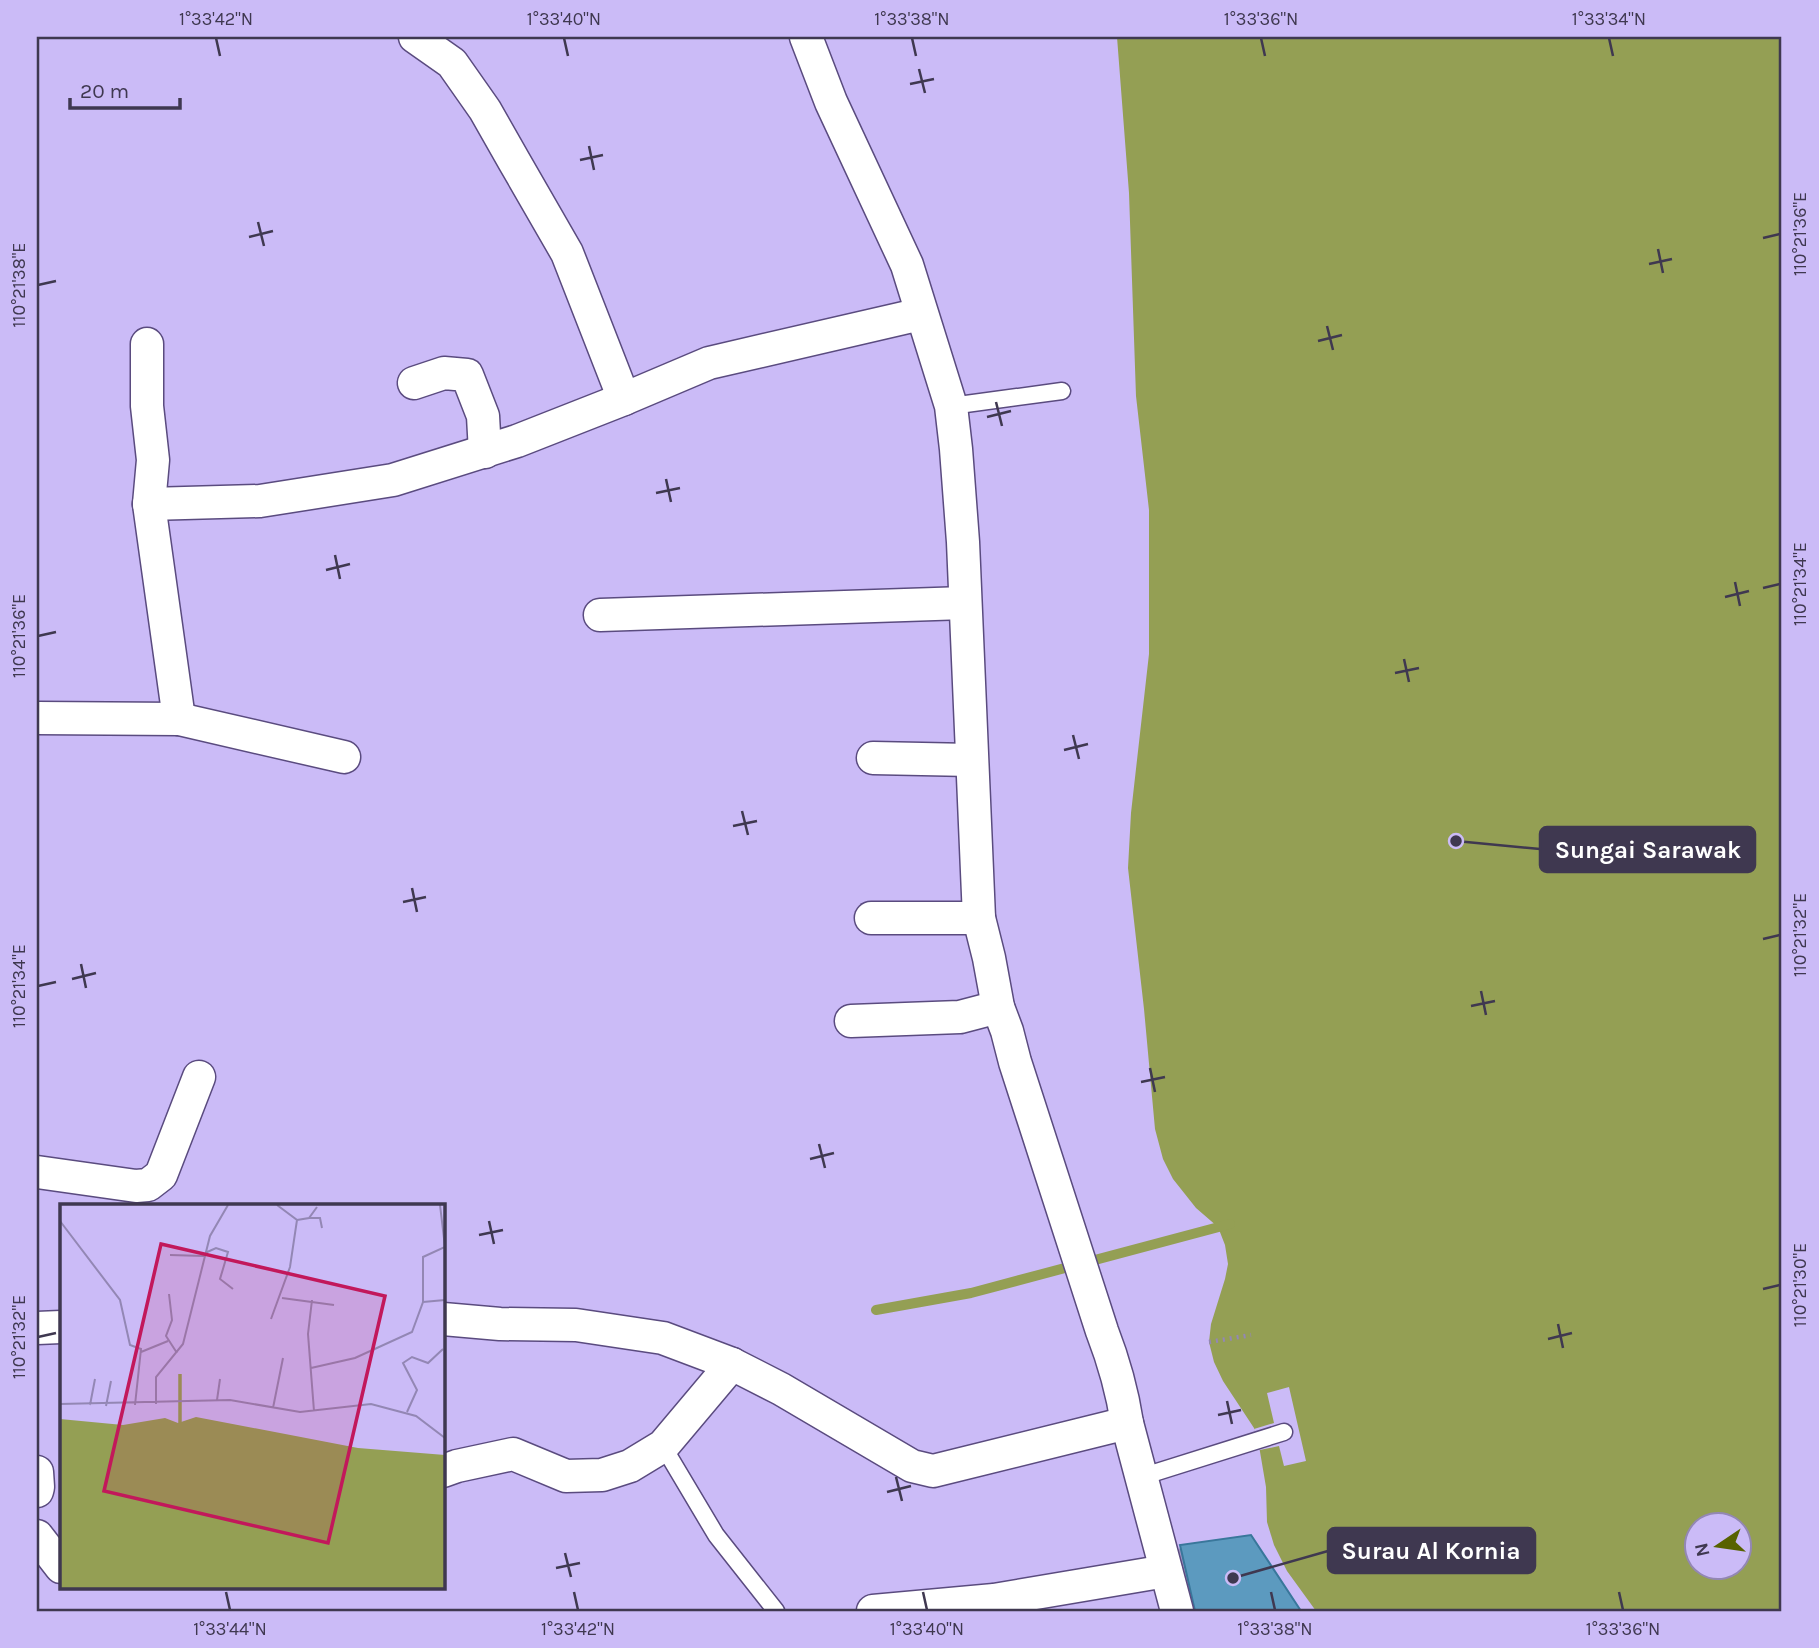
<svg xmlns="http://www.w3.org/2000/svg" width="1819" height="1648" font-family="Karla,sans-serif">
<rect width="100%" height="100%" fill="#cbbbf7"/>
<path fill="#949f54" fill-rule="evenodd" d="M1117 37H1782V1611H1316L1287 1571 1274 1545 1267 1522 1266 1487 1258 1440 1254 1428 1223 1381 1214 1362 1209 1342 1211 1324 1225 1279 1228 1264 1225 1245 1218 1227 1196 1208 1173 1179 1163 1159 1155 1129 1144 1009 1128 868 1131 813 1149 654V510L1136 396 1129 193ZM1696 1526H1738V1568H1696Z"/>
<path fill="#cbbbf7" d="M1289 1387 1306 1461 1284 1466 1279 1446 1260 1450 1254 1429 1274 1423 1267 1393Z"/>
<path fill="#0003" d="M1250 1537 1299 1611H1177L1167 1561 1181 1547Z"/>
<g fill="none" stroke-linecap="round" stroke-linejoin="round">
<path stroke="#949f54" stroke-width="10" d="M876 1310 971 1293 1230 1224"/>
</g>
<path fill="#5c9abf" stroke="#39779b" stroke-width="2" d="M1251 1535 1301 1611H1195L1180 1545Z"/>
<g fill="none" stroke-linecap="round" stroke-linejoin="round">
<g stroke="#5a4b7f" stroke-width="19">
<g id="service">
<path d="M951 406 1062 391"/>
<path d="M663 1446 716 1535 776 1611"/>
<path d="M1141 1477 1284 1432"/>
</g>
</g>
<g stroke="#5a4b7f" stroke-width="35">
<g id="minor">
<path d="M415 37 452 63 485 110 514 161 567 253 624 399"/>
<path d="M806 37 831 102 907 265 951 406 956 449 963 542 979 918 989 958 998 1007 1007 1031 1015 1062 1102 1331C1114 1362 1122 1390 1127 1423L1177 1611"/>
<path d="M147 344V406L153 460 149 504 179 719"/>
<path d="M414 383 444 373 467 375 483 416 485 452"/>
<path d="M149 504 260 501 393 480 517 441 624 399 709 363 921 314"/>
<path d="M600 615 965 603"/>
<path d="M37 718 179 719 344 757"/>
<path d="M873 758 971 760"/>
<path d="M871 918H979"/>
<path d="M851 1021 960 1017 998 1007"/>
<path d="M37 1172 136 1186 148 1185 161 1175 199 1077"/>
<path d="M443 1319 500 1324 576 1325 663 1338 732 1364 781 1389 912 1466 933 1471 1127 1423"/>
<path d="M37 1328 61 1327"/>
<path d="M443 1471 457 1466 513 1454 566 1476 602 1475 630 1466 663 1446 732 1364"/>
<path d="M37 1472 38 1487 37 1491"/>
<path d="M37 1536 61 1567"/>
<path d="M873 1611 994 1600 1166 1571"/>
</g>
</g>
<path stroke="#9387b4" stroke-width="4.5" stroke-dasharray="2 5" stroke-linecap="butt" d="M1209 1342 1251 1335"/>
<use href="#service" stroke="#fff" stroke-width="16"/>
<use href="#minor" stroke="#fff" stroke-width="32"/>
</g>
<path fill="none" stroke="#3f3850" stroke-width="2.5" d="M216 38 220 56M564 38 568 56M912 38 916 56M1261 38 1265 56M1609 38 1613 56M919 69 925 93M910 84 934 79M589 146 594 170M580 160 603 155M258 222 264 246M249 237 273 231M1763 238 1780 234M1658 249 1663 273M1649 264 1672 259M38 285 56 281M1327 326 1333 350M1318 341 1342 335M996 402 1002 426M987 417 1011 411M666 479 671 502M656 493 680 488M335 555 340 579M326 570 350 564M1735 582 1740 606M1763 588 1780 584M1725 597 1749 591M38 636 56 632M1404 659 1409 682M1395 673 1419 668M1073 735 1079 759M1064 750 1088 744M742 811 748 835M733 826 757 821M412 888 417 912M403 902 426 897M1763 939 1780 935M81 964 86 988M72 979 96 973M38 986 56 982M1481 991 1486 1015M1471 1006 1495 1001M1150 1068 1155 1092M1141 1082 1165 1077M819 1144 825 1168M810 1159 834 1153M489 1221 494 1244M479 1235 503 1230M1763 1289 1780 1285M1558 1324 1563 1348M38 1337 56 1333M1548 1339 1572 1333M1227 1401 1232 1424M1218 1415 1241 1410M896 1477 902 1501M887 1492 911 1486M565 1553 571 1577M556 1568 580 1563M226 1592 230 1610M574 1592 578 1610M923 1592 927 1610M1271 1592 1275 1610M1619 1592 1623 1610"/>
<g transform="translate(60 1204)">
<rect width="385" height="385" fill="#cbbbf7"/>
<path d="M136 213 298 244 385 251V384H0V215L63 221 105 214 118 219Z" fill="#949f54"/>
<path fill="none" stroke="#949f54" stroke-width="3.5" d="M120 170V221"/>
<path fill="none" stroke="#9387b4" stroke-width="2" d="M249 14H260L262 24M237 16 249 14 257 3M0 17 60 96 70 141 81 145 75 201M145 49 156 44 168 48 160 75 173 85M110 51 144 52M109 90 112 116 106 132 117 149M222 94 274 101M252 96 248 130 254 207M363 98 385 96M211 115 230 63 237 16 217 1M81 148 108 137M251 164 295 154 352 128 363 98V53L385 43 380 1M157 196 160 175M0 200 170 196 240 208 311 200 356 212 385 234M96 200V173L123 140 150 32 168 1M30 201 35 175M46 202 51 177M213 204 223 154M347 208 357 186 343 159 352 153 368 159 383 145"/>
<path fill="#c2185b" fill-opacity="0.15" stroke="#c2185b" stroke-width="3.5" d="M101 40 325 92 268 339 44 287Z"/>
<rect width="385" height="385" fill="none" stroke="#3f3850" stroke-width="3.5"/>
</g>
<path fill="none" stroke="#3f3850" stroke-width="2.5" d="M1456 841L1540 849M1233 1578L1328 1551"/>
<g fill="#3f3850" stroke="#cbbbf7" stroke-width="2.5">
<circle cx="1456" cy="841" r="7"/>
<circle cx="1233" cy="1578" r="7"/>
</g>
<g fill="#3f3850" stroke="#3f3850" stroke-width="2.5">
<rect x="1540" y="827" width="215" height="45" rx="7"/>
<rect x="1328" y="1528" width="207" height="45" rx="7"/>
</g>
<g font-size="24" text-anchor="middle" font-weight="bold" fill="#fff">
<text x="1648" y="858">Sungai Sarawak</text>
<text x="1431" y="1559">Surau Al Kornia</text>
</g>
<rect width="1819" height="1648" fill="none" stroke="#cbbbf7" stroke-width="77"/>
<g transform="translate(1718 1546) rotate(257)"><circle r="33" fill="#cbbbf7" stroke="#9387b4" stroke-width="2"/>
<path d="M0-5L12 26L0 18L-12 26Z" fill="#586200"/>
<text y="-10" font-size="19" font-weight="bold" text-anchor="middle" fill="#3f3850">N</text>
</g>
<path d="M70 98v10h110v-10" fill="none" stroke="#3f3850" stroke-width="3.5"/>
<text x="80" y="98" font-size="21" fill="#3f3850" stroke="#cbbbf7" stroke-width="5" paint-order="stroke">20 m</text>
<rect x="38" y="38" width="1742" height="1572" fill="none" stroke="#3f3850" stroke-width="2.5"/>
<g font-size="18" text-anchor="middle" fill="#3f3850">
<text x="216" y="25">1°33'42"N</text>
<text x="564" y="25">1°33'40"N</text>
<text x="912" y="25">1°33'38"N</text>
<text x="1261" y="25">1°33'36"N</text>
<text x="1609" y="25">1°33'34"N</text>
<text transform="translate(1800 234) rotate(-90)" y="6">110°21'36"E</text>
<text transform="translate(19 285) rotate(-90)" y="6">110°21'38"E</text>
<text transform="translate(1800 584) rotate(-90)" y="6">110°21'34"E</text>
<text transform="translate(19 636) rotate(-90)" y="6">110°21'36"E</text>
<text transform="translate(1800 935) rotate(-90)" y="6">110°21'32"E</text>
<text transform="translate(19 986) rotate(-90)" y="6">110°21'34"E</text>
<text transform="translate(1800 1285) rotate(-90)" y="6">110°21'30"E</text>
<text transform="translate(19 1337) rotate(-90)" y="6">110°21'32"E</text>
<text x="230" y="1635">1°33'44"N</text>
<text x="578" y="1635">1°33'42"N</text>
<text x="927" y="1635">1°33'40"N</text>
<text x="1275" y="1635">1°33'38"N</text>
<text x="1623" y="1635">1°33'36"N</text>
</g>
</svg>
